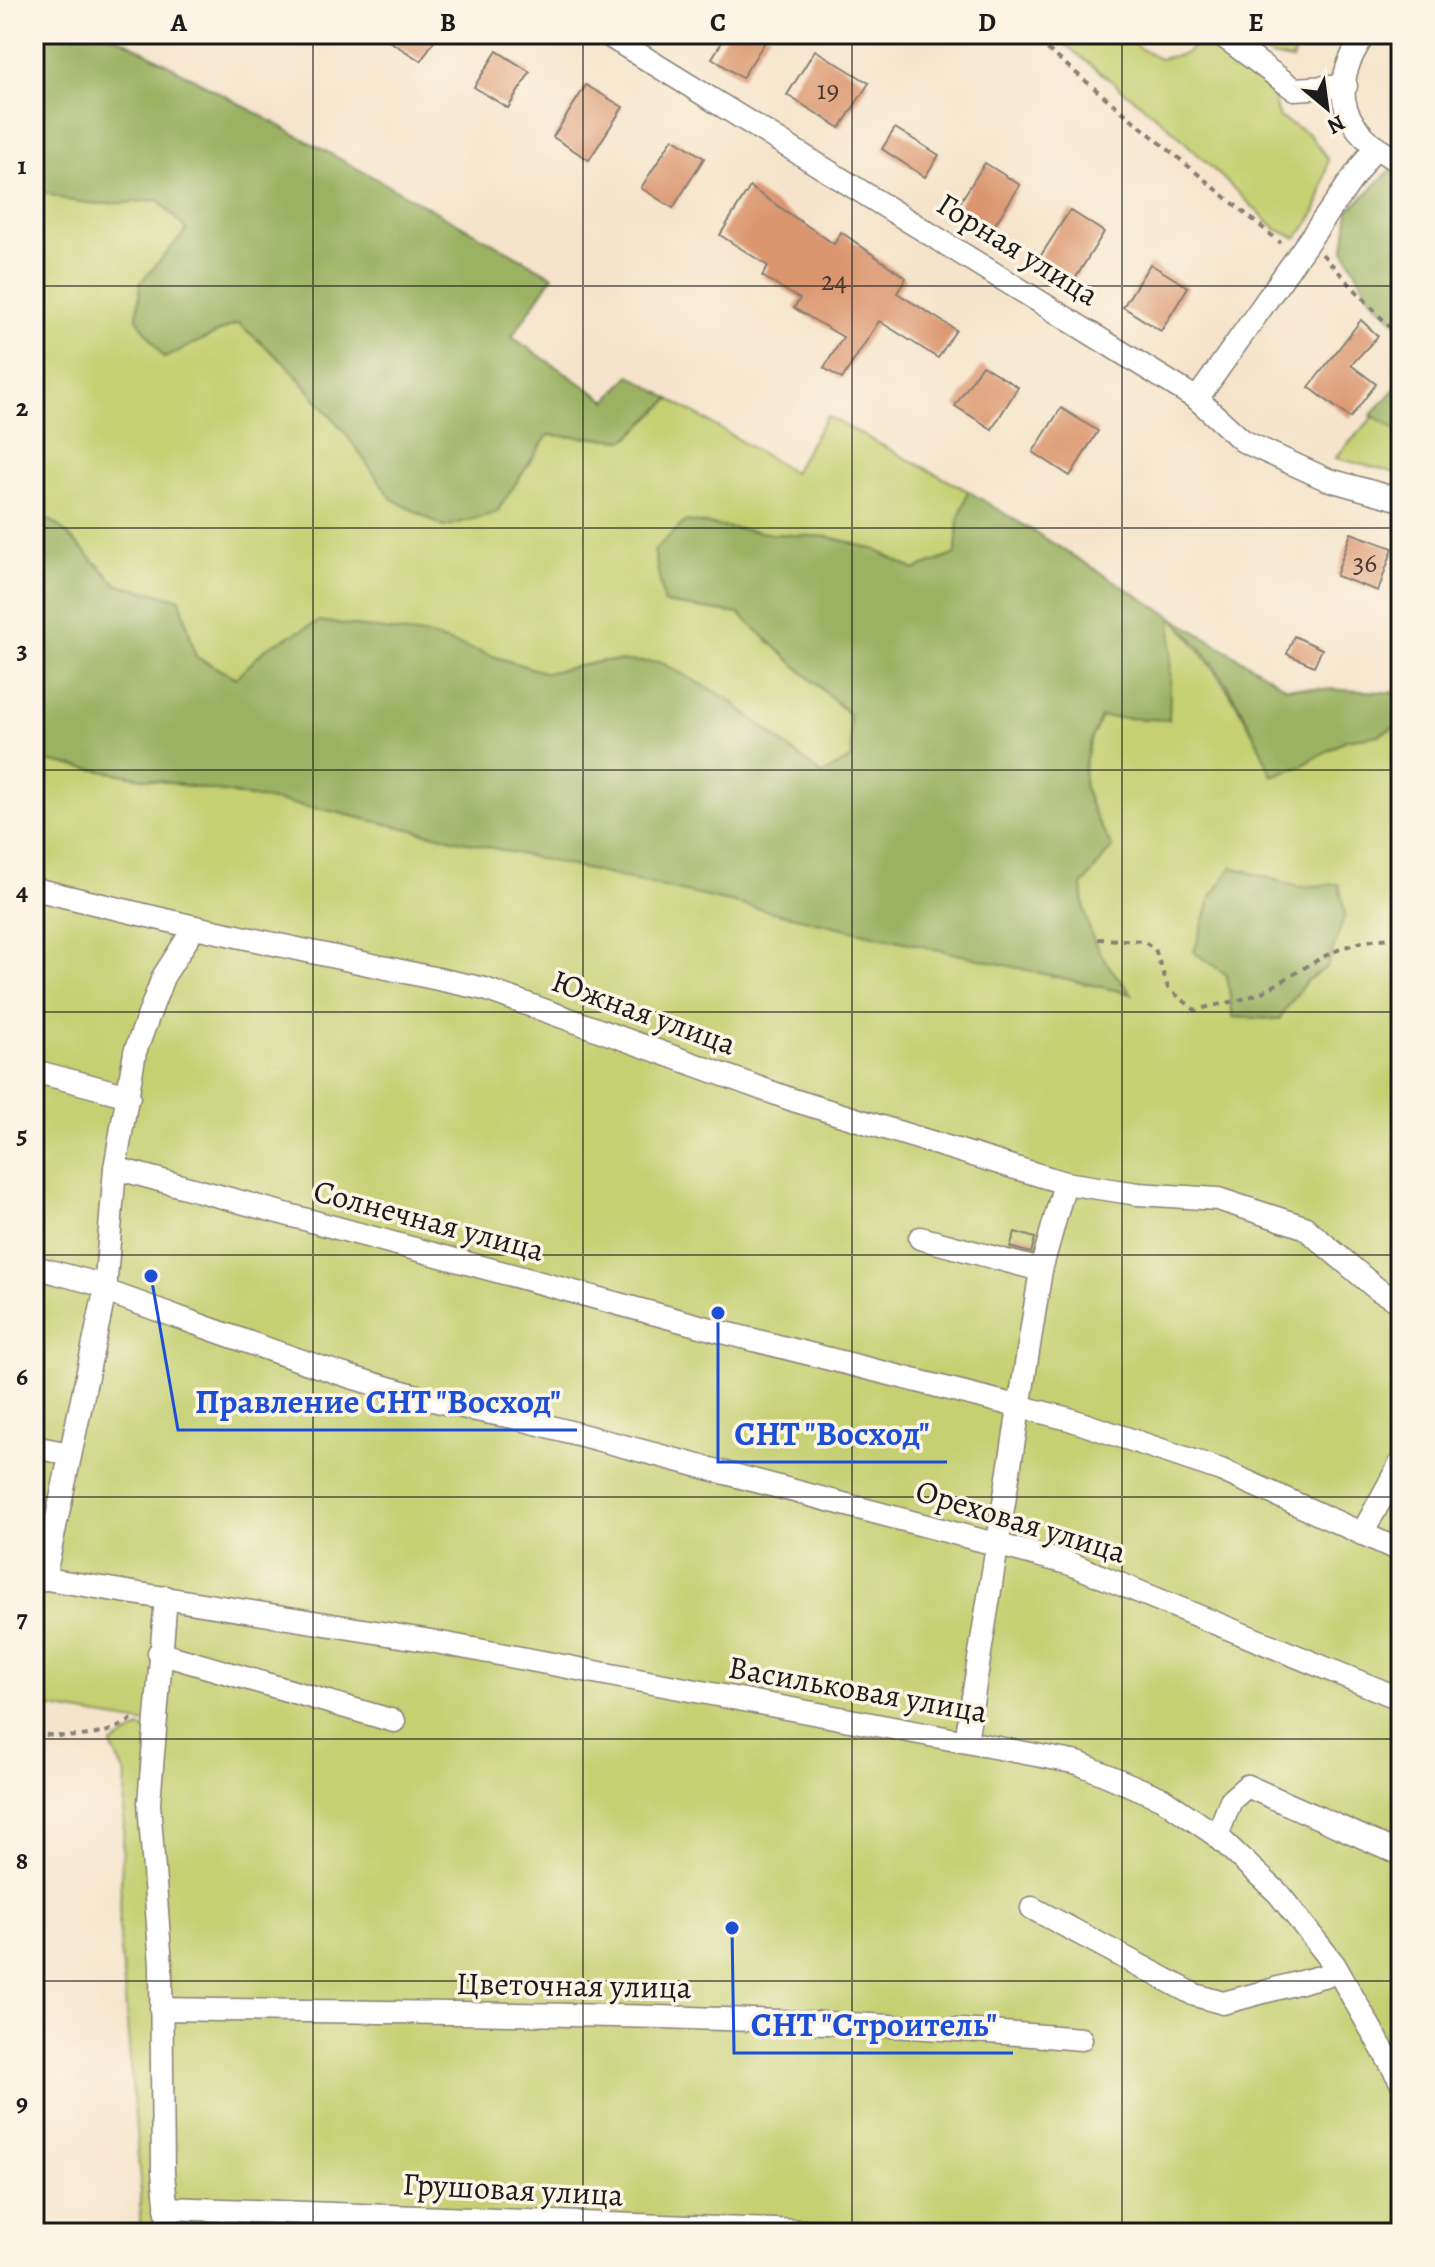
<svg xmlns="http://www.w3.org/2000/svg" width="1435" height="2267" font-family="Alegreya,serif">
<rect width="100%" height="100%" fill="#fcf5e5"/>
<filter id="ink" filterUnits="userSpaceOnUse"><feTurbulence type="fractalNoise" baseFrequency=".0125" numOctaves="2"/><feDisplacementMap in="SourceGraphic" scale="16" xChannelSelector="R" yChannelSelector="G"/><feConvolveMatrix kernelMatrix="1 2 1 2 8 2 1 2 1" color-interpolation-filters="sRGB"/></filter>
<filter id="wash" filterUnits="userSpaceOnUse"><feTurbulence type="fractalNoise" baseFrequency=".006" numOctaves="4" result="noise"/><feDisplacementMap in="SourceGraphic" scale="32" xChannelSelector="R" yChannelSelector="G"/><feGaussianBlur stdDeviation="1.8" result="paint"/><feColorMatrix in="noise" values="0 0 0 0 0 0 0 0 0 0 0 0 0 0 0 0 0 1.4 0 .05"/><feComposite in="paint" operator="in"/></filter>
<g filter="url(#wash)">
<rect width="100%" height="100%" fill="#f5e4cb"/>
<g fill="#c4d072" stroke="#707647" stroke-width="2" fill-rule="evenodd">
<path d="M1052 34H1126L1139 48 1159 59 1185 54 1205 35 1243 58 1268 82 1279 117 1309 134 1328 159C1323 190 1319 217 1296 238L1276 229 1167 125Z"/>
<path d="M1243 34H1302L1292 60 1270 56Z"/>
<path d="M34 186C73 210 114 204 158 200L187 230 141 283 164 358 238 322 289 367 343 430 496 513 548 435 626 440 670 399 793 472 827 416 968 491 958 522 956 554 914 570 876 550 830 537 773 534 664 603 739 614 849 714 853 758 822 775 727 698 603 661 546 673 430 636 266 648 236 679 196 657 180 599 118 585 57 524 34 513Z"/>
<path d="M1374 416 1401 432V474L1335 458Z"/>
<path d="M1172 616C1214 666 1248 715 1272 775L1301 766 1346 740 1378 735 1401 724V2233H169L154 1725 34 1705V759L326 810 1130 993 1101 958 1085 924 1082 886 1112 847C1096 820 1084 797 1082 766 1081 731 1150 647 1172 616ZM1232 867 1298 887 1327 967 1306 981 1279 1019 1233 1017 1227 975Z"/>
<path d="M140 1728 148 1731 164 2233H140V2181L119 1926 126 1776 111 1745Z"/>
</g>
<g fill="#9bb264" stroke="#5c6740" stroke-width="2">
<path d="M34 34H109L129 43 553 276 512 337 607 401 630 375 670 399 626 440 548 435 496 513 444 527 392 499 343 430 289 367 238 323 164 358 137 318 141 282 187 230 158 200C114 204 73 210 34 186Z"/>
<path d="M1393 168 1401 172V327L1370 297 1344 249 1349 210Z"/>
<path d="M1401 382V432L1371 415Z"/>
<path d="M968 491 1286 687 1401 693V724L1378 735 1346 740 1301 766 1272 776C1249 718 1217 659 1172 617L1169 720 1101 717C1074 776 1080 791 1112 847L1082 886C1086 939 1098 954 1132 994L326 810 34 759V513L57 524 118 585 180 599 196 657 236 678 266 648 319 621 430 636 546 673 603 661 660 662 727 698 822 775 852 758 849 714 739 614 664 603 654 550 686 521 773 534 830 537 876 550 914 570 956 554 958 522Z"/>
<path d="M1232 867 1298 887 1339 884 1345 915 1327 967 1306 981 1279 1019 1233 1017 1227 975 1194 952 1211 897Z"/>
</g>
<g id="blocks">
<g fill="#db9670">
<path d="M378 34H438L421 61Z"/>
<path d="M727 34H770L742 78 712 58Z"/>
<path d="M815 50 869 83 840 128 787 95Z"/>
<path d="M497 51 530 72 508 108 474 87Z"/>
<path d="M586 85 623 107 589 160 553 137Z"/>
<path d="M895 128 939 155 925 177 882 149Z"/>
<path d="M673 138 704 158 673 208 641 188Z"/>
<path d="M985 163 1020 185 992 229 957 207Z"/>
<path d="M750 187 834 244 841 232 906 278 897 293 956 330 938 358 879 321 842 379 824 368 843 337 794 308 800 299 762 276 768 266 720 235Z"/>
<path d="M1070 210 1104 232 1075 279 1040 257Z"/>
<path d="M1150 264 1188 287 1161 331 1123 307Z"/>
<path d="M1361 320 1378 336 1351 365 1376 384 1350 418 1309 387Z"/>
<path d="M982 365 1018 387 992 429 955 406Z"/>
<path d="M1061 408 1098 431 1070 476 1033 452Z"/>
<path d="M1351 533 1393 548 1378 591 1336 576Z"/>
<path d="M1294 636 1322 649 1314 666 1287 654Z"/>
<path d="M1015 1232 1035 1238 1031 1253 1010 1247Z"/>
</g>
</g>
</g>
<g filter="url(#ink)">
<use href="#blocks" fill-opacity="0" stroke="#888074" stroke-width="2"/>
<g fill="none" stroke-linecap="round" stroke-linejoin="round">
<g stroke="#888074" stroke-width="25">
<g id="minor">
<path d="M606 34 1197 399 1243 441 1326 479 1401 500"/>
<path d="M1220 34 1294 89 1346 86"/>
<path d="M1365 34C1324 92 1344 132 1401 163"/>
<path d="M1197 399 1374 148"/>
<path d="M34 889 195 927 485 989 793 1100 1065 1183 1138 1194 1218 1199 1304 1227 1377 1289 1401 1303"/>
<path d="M34 1071 129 1096"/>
<path d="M115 1168 726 1333 1069 1419 1221 1470 1401 1551"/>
<path d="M920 1238 1041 1270 1065 1183"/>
<path d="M34 1267 106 1286"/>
<path d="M105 1291C239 1338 373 1393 513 1417L1071 1564 1401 1699"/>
<path d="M34 1447 70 1454"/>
<path d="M1362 1534 1401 1462"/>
<path d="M34 1577 425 1640 1078 1763 1163 1799 1217 1836 1278 1893 1334 1964 1401 2082"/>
<path d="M44 1579 105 1291 115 1168 135 1052 163 977 195 927"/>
<path d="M166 1597 149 1803 161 1965 163 2173 169 2233"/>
<path d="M159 1653 394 1721"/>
<path d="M966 1741 1041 1270"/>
<path d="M1217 1836 1231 1800 1247 1786 1401 1854"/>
<path d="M1032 1908 1195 1995 1223 2003 1338 1972"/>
<path d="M161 2009C467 2014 775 2013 1081 2039"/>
<path d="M166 2208 857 2233"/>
</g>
</g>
<g stroke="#888074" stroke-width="4" stroke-dasharray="6 6" stroke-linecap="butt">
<path d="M1029 34 1281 243"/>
<path d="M1322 254 1401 339"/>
<path d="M1098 939 1143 941 1155 949 1168 988 1195 1010C1217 1004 1246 1001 1266 990 1317 963 1339 938 1401 938"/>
<path d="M34 1733C68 1739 106 1739 135 1717"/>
</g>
<use href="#minor" stroke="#fff" stroke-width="22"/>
</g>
</g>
<path fill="none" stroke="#1c1c1c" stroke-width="2" stroke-opacity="0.55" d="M313 34V2233M583 34V2233M852 34V2233M1122 34V2233M34 286H1401M34 528H1401M34 770H1401M34 1012H1401M34 1255H1401M34 1497H1401M34 1739H1401M34 1981H1401"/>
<g text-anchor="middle" stroke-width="7" stroke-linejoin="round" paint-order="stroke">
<g font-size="28" fill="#4c3a31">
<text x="828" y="99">19</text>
<text x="834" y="290">24</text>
<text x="1365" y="572">36</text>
</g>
<g font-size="32" fill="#1c1c1c" stroke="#fcf5e5">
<text transform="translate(1018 249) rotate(32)" y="11">Горная улица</text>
<text transform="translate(644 1012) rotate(20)" y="11">Южная улица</text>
<text transform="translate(429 1220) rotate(15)" y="11">Солнечная улица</text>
<text transform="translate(1021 1521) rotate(17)" y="11">Ореховая улица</text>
<text transform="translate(858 1689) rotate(10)" y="11">Васильковая улица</text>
<text transform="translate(574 1985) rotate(1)" y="11">Цветочная улица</text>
<text transform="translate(513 2189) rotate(3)" y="11">Грушовая улица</text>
</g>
</g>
<path fill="none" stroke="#1d4ed8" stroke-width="3" d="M151 1276L178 1430H577M718 1313L718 1462H947M732 1928L734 2053H1013"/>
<g fill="#1d4ed8" stroke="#fcf5e5" stroke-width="3">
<circle cx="151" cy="1276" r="8"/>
<circle cx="718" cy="1313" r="8"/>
<circle cx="732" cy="1928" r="8"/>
</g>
<g font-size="34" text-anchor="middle" font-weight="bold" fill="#1d4ed8" stroke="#fcf5e5" stroke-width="7" stroke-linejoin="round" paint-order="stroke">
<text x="378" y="1413">Правление СНТ "Восход"</text>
<text x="832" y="1445">СНТ "Восход"</text>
<text x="874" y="2036">СНТ "Строитель"</text>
</g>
<rect width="1435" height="2267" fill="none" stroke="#fcf5e5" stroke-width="88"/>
<g transform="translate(1327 108) rotate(151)" stroke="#fcf5e5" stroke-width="6" paint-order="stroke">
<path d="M0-6L14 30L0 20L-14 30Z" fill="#1c1c1c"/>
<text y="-12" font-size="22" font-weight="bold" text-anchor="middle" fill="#1c1c1c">N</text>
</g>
<rect x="44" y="44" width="1347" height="2179" fill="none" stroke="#1c1c1c" stroke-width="3"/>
<g font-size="26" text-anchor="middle" font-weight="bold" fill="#1c1c1c">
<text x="179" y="31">A</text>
<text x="448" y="31">B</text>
<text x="718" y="31">C</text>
<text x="987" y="31">D</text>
<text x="1256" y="31">E</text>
<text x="22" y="174">1</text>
<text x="22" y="416">2</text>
<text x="22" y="658">3</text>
<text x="22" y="900">4</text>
<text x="22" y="1143">5</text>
<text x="22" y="1385">6</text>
<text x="22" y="1627">7</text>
<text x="22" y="1869">8</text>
<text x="22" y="2111">9</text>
</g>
</svg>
